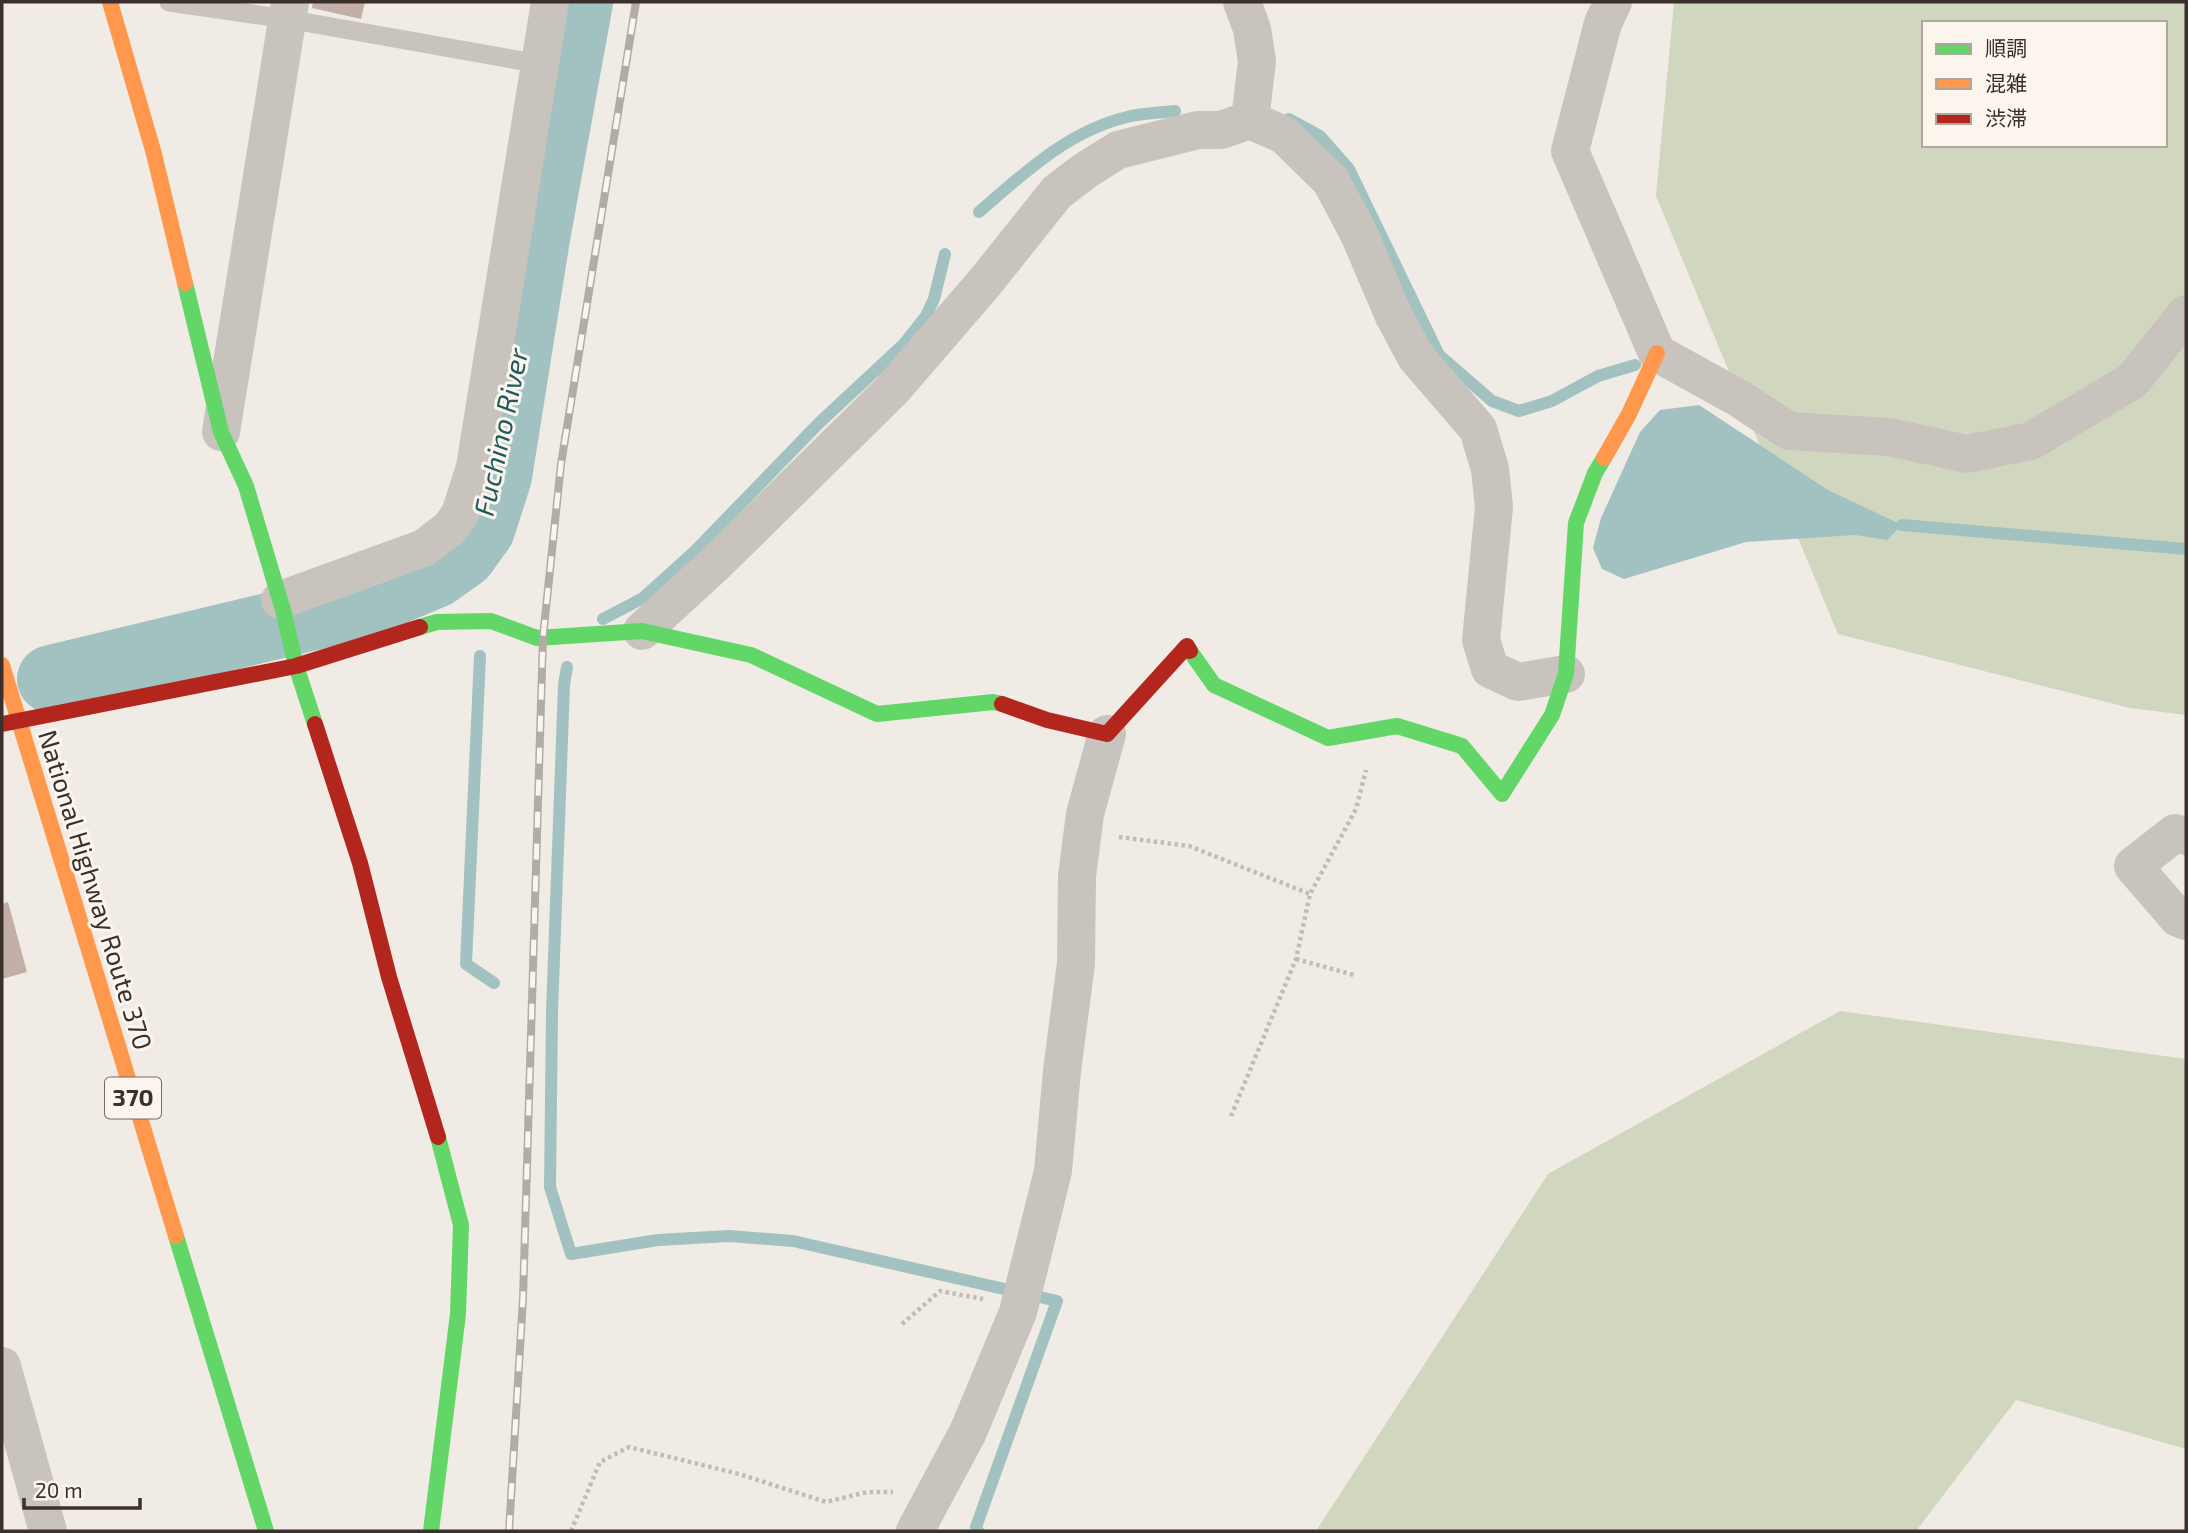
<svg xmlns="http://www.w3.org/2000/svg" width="2188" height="1533" font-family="'Exo 2','Noto Sans JP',sans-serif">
<rect width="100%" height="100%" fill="#f0ebe5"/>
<g fill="#d1d6bf" fill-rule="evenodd">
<path d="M1674 2H2186V715L2130 708 1838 634 1656 196ZM1924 23H2165V145H1924Z"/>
<path d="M1840 1011 2186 1059V1449L2016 1400 1916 1531H1316L1548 1174Z"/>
</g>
<path fill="#a1c2c1" d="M1699 405 1828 490 1902 525 1887 540 1855 535 1746 542 1624 579 1602 569 1593 548 1601 518 1640 432 1660 410Z"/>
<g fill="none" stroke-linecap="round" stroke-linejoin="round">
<g stroke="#a1c2c1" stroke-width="12">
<path d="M1289 119 1320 136 1349 169 1439 355 1492 401 1519 411 1552 401 1598 376 1635 365"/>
<path d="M979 212C1023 174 1068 131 1127 117 1142 113 1159 113 1175 111"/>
<path d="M1902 525 2186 549"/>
<path d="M603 619 643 598 695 551 819 423 904 344 926 316 934 299 945 254"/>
<path d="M480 656 466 964 494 983"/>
<path d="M567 667 564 685 552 1012 550 1187 571 1254 658 1240 729 1236 793 1241 1057 1301 976 1527 978 1531"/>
</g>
<path stroke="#a1c2c1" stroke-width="68" d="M51 679 364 604 435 574 463 554 481 529 498 476 536 238 579 2"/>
</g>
<g fill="#c3afa7">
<path d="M313 2H365L361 19 312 8Z"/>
<path d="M8 902 27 972 2 979V904Z"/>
</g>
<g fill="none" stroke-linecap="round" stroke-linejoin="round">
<g stroke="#c2bbb6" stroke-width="4.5" stroke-dasharray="3.5 3.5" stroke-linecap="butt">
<path d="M1119 837 1189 846 1310 894"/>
<path d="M1296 959 1354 975"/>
<path d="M1231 1116 1296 959 1310 894 1356 809 1366 770"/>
<path d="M902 1324 940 1291 983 1299"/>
<path d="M571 1531 600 1462 629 1447 739 1474 826 1502 867 1492H893"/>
</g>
<path stroke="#c9c3be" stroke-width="19" d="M169 2 287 19 540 64"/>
<g stroke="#c9c3be" stroke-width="38">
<path d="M1242 2 1252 29 1257 61 1250 120 1284 135 1331 181 1359 234 1394 316 1416 357 1478 429 1490 469 1494 507 1481 640 1490 669 1518 682 1566 674"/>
<path d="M1613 2 1603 23 1570 151 1657 353 1740 399 1789 431 1889 437 1967 454 2031 441 2132 381 2186 314"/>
<path d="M221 432 290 2"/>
<path d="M280 600 424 548 450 528 460 514 475 467 550 2"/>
<path d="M642 631 716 563 892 390 986 281 1057 192 1086 170 1118 150 1198 130H1221L1250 120"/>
<path d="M2186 836 2175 833 2133 866 2178 918 2186 921"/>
<path d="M2 1366 48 1531"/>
<path d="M915 1531 968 1432 1018 1312 1053 1171 1062 1071 1076 963 1077 876 1085 814 1107 734"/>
</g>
<g stroke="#63d668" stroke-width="16">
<path d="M185 283 221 432 246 486 283 610 296 666 315 724"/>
<path d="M420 627 437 622 491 621 537 638 642 631 751 655 877 714 993 702 1002 704"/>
<path d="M1190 651 1214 685 1328 738 1397 726 1462 746 1502 794 1552 715 1566 674 1576 523 1595 473 1604 458"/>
<path d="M176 1236 266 1531"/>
<path d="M431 1531 458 1314 461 1225 438 1137"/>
</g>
<g stroke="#ff974d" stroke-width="16">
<path d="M110 2 154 154 185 283"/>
<path d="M1604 458 1629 414 1657 353"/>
<path d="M2 665 176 1236"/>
</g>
<g stroke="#b3261e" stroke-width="16">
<path d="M1002 704 1047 720 1107 734 1187 646 1190 651"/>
<path d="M2 724 296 666 420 627"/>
<path d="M315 724 360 863 389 977 438 1137"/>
</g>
<g stroke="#b1aca8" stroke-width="8">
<path id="rail" d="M509 1531 523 1298 543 637 561 464 636 2"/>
</g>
<use href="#rail" stroke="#fbf5ee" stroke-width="5" stroke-dasharray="16" stroke-linecap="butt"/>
</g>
<g text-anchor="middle" stroke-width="6" stroke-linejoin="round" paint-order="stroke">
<rect fill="#fbf5ee" stroke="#756b66" stroke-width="2" x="105" y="1077.5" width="56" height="41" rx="5"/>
<g font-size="24" font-weight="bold" fill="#3b302b">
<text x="133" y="1106">370</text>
</g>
<g font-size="26" fill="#3b302b" stroke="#fbf5ee">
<text transform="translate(95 890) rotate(73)" y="9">National Highway Route 370</text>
</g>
<g font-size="28" font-style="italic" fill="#1f5a5e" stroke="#fbf5ee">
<text transform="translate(501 432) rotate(-78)" y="10">Fuchino River</text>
</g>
</g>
<rect width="2188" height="1533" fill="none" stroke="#3b302b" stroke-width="7"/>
<rect x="1922" y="21" width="245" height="126" fill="#fbf5ee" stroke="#aea6a0" stroke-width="2"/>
<rect x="1936" y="44" width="35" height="10" fill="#63d668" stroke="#aea6a0" stroke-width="2"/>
<text x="1985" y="56" font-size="21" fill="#3b302b">順調</text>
<rect x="1936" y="79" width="35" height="10" fill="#ff974d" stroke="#aea6a0" stroke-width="2"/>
<text x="1985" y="91" font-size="21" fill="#3b302b">混雑</text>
<rect x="1936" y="114" width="35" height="10" fill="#b3261e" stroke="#aea6a0" stroke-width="2"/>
<text x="1985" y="126" font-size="21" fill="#3b302b">渋滞</text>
<path d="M24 1498v10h116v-10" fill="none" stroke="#3b302b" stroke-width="3.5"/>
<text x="35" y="1498" font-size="21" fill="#3b302b" stroke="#fbf5ee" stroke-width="5" paint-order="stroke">20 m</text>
</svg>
